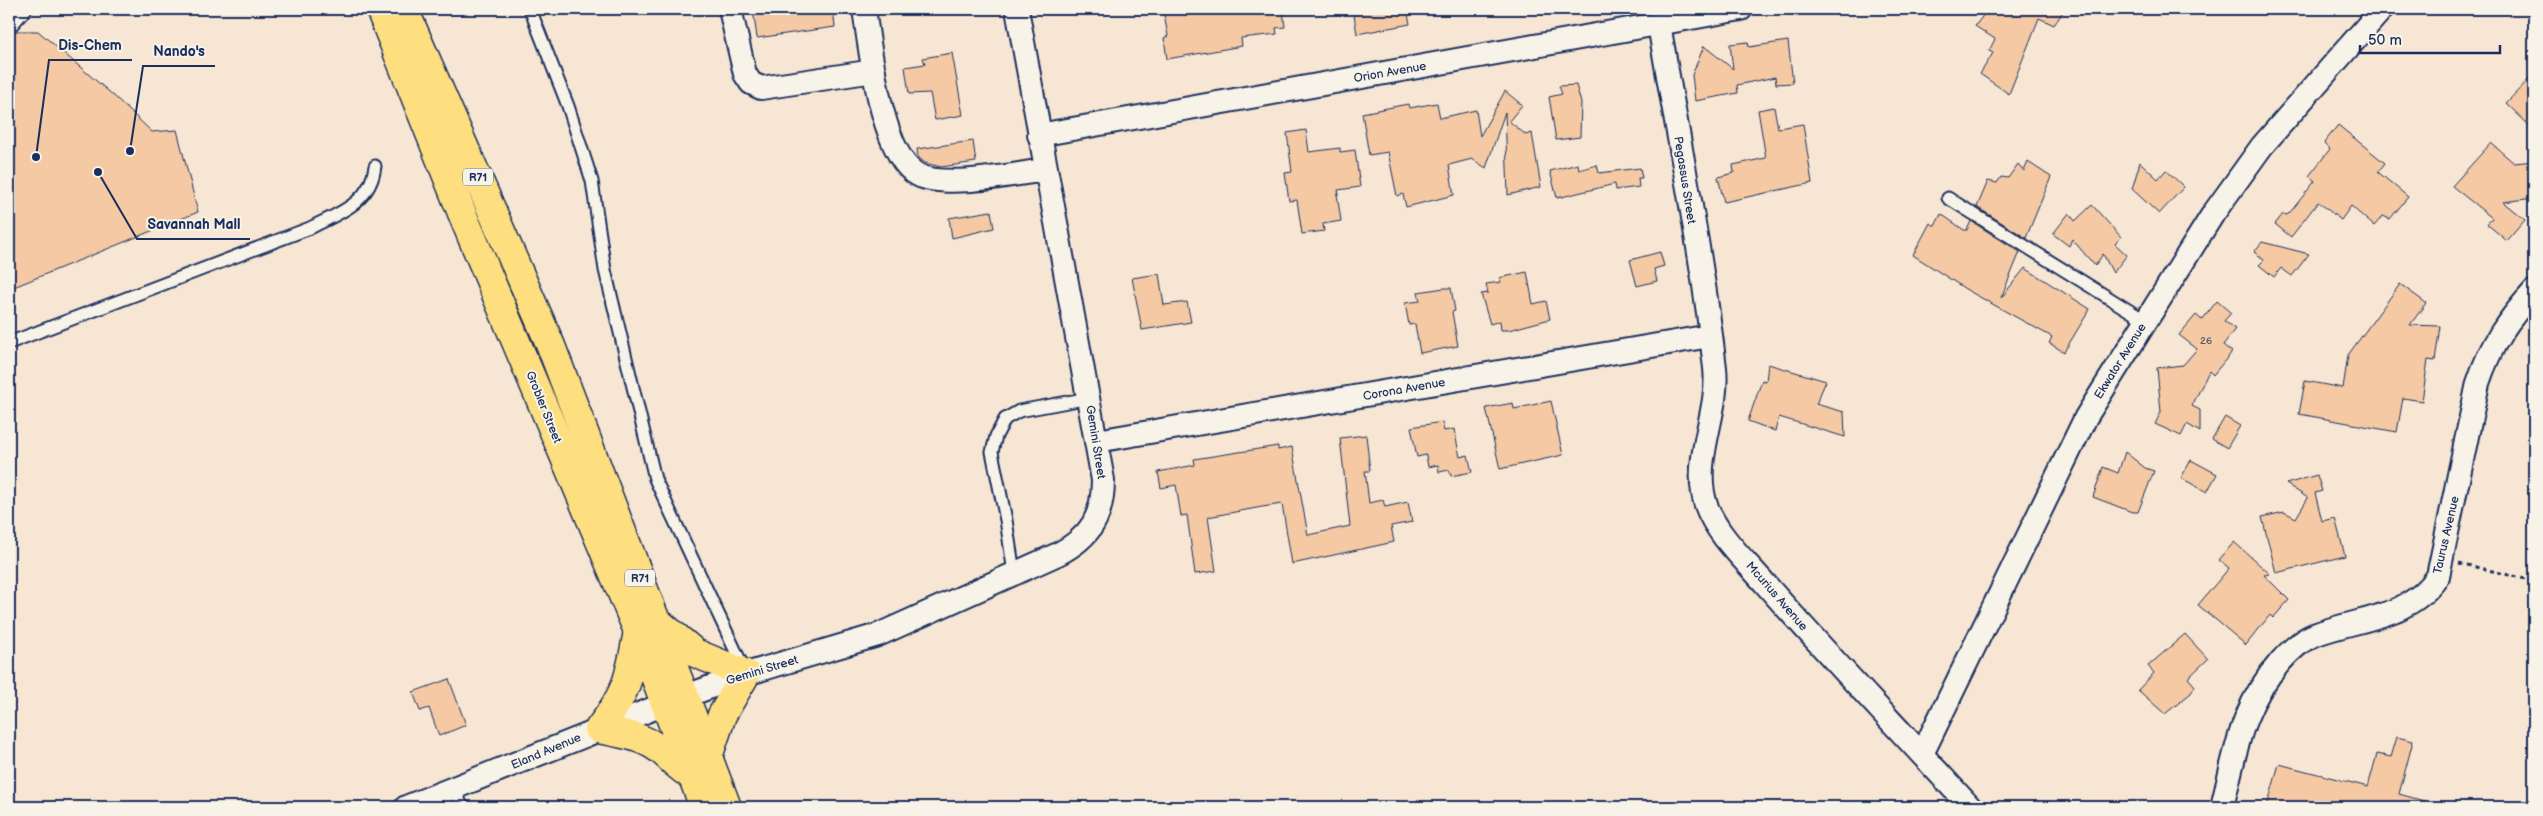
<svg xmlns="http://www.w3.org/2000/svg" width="2543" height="816" font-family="'Balsamiq Sans',sans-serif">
<rect width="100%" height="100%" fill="#f6e6d3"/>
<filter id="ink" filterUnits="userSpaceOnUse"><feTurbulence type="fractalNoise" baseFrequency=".02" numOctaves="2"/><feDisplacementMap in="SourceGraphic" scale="10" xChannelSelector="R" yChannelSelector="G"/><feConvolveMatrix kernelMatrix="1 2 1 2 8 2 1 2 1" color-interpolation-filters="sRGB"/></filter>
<g filter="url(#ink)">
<g fill="#f4c9a3" stroke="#1b2f5e">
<path d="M753 9H833L835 27 757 38Z"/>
<path d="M1163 9H1283L1285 27 1276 28 1277 34 1241 38 1242 46 1167 59 1164 38 1168 36Z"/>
<path d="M1353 9H1407L1410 24 1357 34Z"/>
<path d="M1988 9H2065L2054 25 2039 18 2009 94 1980 74 1993 53 1989 51 1995 39 1975 26Z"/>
<path d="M16 31H38L114 96 152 132 177 130 198 212 9 289V35Z"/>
<path d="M1788 41 1793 83 1776 84 1775 77 1737 85 1738 93 1695 101 1692 75 1704 46 1733 69 1730 44 1748 42 1749 47Z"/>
<path d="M952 53 963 115 935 120 930 93 909 94 905 67 925 64 923 58Z"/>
<path d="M2534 74V130L2506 103Z"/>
<path d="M1576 85 1581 103 1580 137 1556 140 1549 97 1562 94 1559 86Z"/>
<path d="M1505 91 1522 105 1509 121 1526 135 1532 133 1541 187 1508 195 1505 112 1486 168 1472 159 1449 165 1454 195 1406 207 1403 194 1397 196 1388 152 1369 155 1362 113 1408 104 1409 108 1437 103 1440 118 1476 110 1480 136Z"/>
<path d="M1774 107 1778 128 1803 124 1812 183 1724 202 1718 177 1734 173 1733 165 1766 158 1758 110Z"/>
<path d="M2338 125 2385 163 2378 172 2408 197 2390 219 2383 216 2374 226 2351 206 2341 220 2318 202 2291 237 2275 224 2283 214 2287 215 2292 210 2315 181 2309 176 2330 149 2324 143Z"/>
<path d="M1306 130 1309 152 1340 148V152L1355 150 1360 187 1338 190 1339 194H1337L1341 221 1323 224 1324 231 1302 234 1297 200 1289 201 1285 173 1292 172 1287 133Z"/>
<path d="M973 141 976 162 941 167 925 163 918 157 917 149Z"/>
<path d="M2491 143 2514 163 2534 161V198L2503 202 2525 220 2507 241 2487 224 2492 218 2452 186Z"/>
<path d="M2028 162 2051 177 2026 238 1977 207 1988 181 1997 183 2001 177 2008 178 2018 164 2024 171Z"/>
<path d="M2140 162 2158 179 2166 170 2184 187 2159 214 2132 189Z"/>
<path d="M1578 164 1579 170 1597 165 1599 173 1640 168 1642 178H1638L1639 187 1616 190 1615 184 1557 198 1550 171Z"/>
<path d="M2092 205 2121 237 2115 244 2127 255 2113 273 2103 254 2095 266 2072 239 2069 246 2053 234 2069 213 2075 221Z"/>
<path d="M991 211 994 228 952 238 949 218Z"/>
<path d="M1941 214 1964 230H1967L1971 221 2020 252 2001 298 2025 268 2090 309 2064 352 2049 343 2052 337 1967 290 1913 255 1930 223 1935 226Z"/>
<path d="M2262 242 2309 254 2292 276 2281 268 2274 277 2259 265 2264 260 2254 252Z"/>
<path d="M1660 252 1664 266 1654 269 1657 281 1637 286 1630 260Z"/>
<path d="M1527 272 1533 304 1546 301 1550 319 1509 330H1501L1500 321 1490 324 1481 294 1488 293 1486 284 1501 282 1499 278Z"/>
<path d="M1159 274 1164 305 1187 302 1191 322 1142 330 1132 278Z"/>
<path d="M2400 284 2426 303 2410 325 2440 326 2435 361 2428 360 2422 401 2403 398 2397 432 2299 414 2305 381 2343 388 2348 355Z"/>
<path d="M1444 288H1451L1455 311 1452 312 1458 346 1420 353 1415 324 1409 325 1405 303 1420 301 1418 292Z"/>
<path d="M2217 301 2231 313 2224 321 2235 329 2223 345 2232 352 2213 375 2209 371 2192 406 2200 410V432L2187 424 2181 436 2155 424 2161 412 2157 368 2183 365 2197 349 2179 335 2196 315 2202 320Z"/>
<path d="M1768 364 1826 381 1816 404 1844 412 1845 437 1779 417 1775 431 1748 421 1762 380 1766 381Z"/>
<path d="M1551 401 1563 455 1500 469 1486 408 1513 403 1514 409Z"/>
<path d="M2225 417 2240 426 2227 448 2212 439Z"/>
<path d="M1442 422 1444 431 1454 429 1460 457 1468 455 1472 472 1451 476 1449 470 1439 472 1438 465 1428 467 1426 455 1417 457 1411 427Z"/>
<path d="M1366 435 1370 471H1365L1369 503 1383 500 1385 507 1408 502 1412 522 1391 526 1394 542 1292 564 1282 504 1262 507 1208 517 1216 571 1195 574 1187 515 1181 516 1176 485 1161 488 1158 472 1195 465 1194 459 1278 446V450L1292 447 1308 535 1350 526 1340 438Z"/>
<path d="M2125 452 2145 468 2154 471 2138 512H2132L2093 497 2103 467 2118 473Z"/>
<path d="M2191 460 2217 474 2207 492 2181 478Z"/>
<path d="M2317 475 2322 491 2315 493 2322 521 2335 518 2345 556 2276 573 2262 517 2284 512 2296 518 2308 498 2286 484Z"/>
<path d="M2234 542 2270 574 2264 575 2289 600 2273 618 2270 615 2246 645 2198 605 2229 568 2219 560Z"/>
<path d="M2185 634 2208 659 2188 678 2195 686 2191 693 2165 714 2138 690 2154 673 2148 666Z"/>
<path d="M449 679 466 725 439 736 429 708 420 711 413 692Z"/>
<path d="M2397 737 2413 741 2399 794 2431 803 2430 807H2267L2279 764 2368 787 2377 754 2391 757Z"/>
</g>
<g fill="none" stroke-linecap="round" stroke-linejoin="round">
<g stroke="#1b2f5e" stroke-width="15">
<g id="lane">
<path d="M530 9 568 106 592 181 605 270 655 479 744 669"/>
<path d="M9 28 26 9"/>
<path d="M1948 198 2146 321"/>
<path d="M9 343 310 228C339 213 371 203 375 166"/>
<path d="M1014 573 1006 520 992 452 996 436 1005 419 1019 411 1089 398"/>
<path d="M455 788 462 807"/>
</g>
</g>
<g stroke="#1b2f5e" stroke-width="26">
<g id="street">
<path d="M730 9 745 74 751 83 761 88 874 71"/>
<path d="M864 9C870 47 881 156 918 175 945 189 1014 174 1046 170"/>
<path d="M1659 24C1678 138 1702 253 1715 368 1720 413 1691 459 1706 505 1717 536 1747 562 1768 587 1834 662 1903 733 1970 807"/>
<path d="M1039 135 1741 9"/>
<path d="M1097 441 1710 336"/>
<path d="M1922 754 2086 417 2213 214 2262 146 2382 9"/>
<path d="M406 807 667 703 746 674 878 635 1058 554C1091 537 1103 516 1103 480L1017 9"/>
<path d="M2222 807C2236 751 2241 706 2281 661 2290 651 2301 640 2314 635 2357 618 2410 619 2438 576L2478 383C2491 344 2507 321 2534 291"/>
</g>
</g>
<g stroke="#1b2f5e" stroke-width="31">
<g id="primary">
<path d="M380 9 466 223 638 631 704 807"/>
<path d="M404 9 551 346 727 807"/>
<path d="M658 622 695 653 746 674 722 715 708 757"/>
<path d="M638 631C630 676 628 691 599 729 619 733 642 736 659 749 671 758 679 769 693 776"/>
</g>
</g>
<path stroke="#1b2f5e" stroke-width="3" stroke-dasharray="4 4" stroke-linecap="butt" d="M2459 563 2534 581"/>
<use href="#lane" stroke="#f7f3e8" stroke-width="11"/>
<use href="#street" stroke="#f7f3e8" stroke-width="22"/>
<use href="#primary" stroke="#fedf80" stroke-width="28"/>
</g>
</g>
<g text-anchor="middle" stroke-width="4" stroke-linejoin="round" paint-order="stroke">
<g font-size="10" fill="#51566f">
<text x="2206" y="344">26</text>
</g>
<g fill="#f7f3e8" stroke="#5d6a87" stroke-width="1">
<rect x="463" y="168.5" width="30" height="17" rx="4"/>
<rect x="625" y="569.5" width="30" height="17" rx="4"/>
</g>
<g font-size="11" font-weight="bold" fill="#1b2f5e">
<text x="478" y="181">R71</text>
<text x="640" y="582">R71</text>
</g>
<g font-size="12" fill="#1b2f5e" stroke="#f7f3e8">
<text transform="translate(1390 72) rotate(-10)" y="4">Orion Avenue</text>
<text transform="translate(1685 180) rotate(81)" y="4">Pegassus Street</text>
<text transform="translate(2120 361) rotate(-58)" y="4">Ekwator Avenue</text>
<text transform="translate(1404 389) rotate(-10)" y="4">Corona Avenue</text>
<text transform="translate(544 407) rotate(68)" y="4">Grobler Street</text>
<text transform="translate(1096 442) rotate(81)" y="4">Gemini Street</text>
<text transform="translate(2446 535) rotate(-77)" y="4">Taurus Avenue</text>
<text transform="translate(1777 596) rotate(49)" y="4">Mcurius Avenue</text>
<text transform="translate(762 670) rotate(-17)" y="4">Gemini Street</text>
<text transform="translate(546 751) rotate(-23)" y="4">Eland Avenue</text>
</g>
</g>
<path fill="none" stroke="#1b2f5e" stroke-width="2" d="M36 157L49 60H132M130 151L143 66H215M98 172L137 239H250"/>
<g fill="#1b2f5e" stroke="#f7f3e8" stroke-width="2">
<circle cx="36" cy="157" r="5"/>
<circle cx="130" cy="151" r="5"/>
<circle cx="98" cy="172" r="5"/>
</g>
<g font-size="14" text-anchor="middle" font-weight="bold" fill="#1b2f5e" stroke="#f7f3e8" stroke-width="4" stroke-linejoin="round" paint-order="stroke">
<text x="90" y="50">Dis-Chem</text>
<text x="179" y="56">Nando's</text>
<text x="194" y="229">Savannah Mall</text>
</g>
<rect width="2543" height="816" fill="none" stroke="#f7f3e8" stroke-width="30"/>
<rect x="15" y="15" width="2513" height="786" fill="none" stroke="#1b2f5e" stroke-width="2" filter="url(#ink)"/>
<path d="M2360 45v8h140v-8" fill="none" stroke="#1b2f5e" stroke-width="2.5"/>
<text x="2368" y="45" font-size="15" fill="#1b2f5e" stroke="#f7f3e8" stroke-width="4" paint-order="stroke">50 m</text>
</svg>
